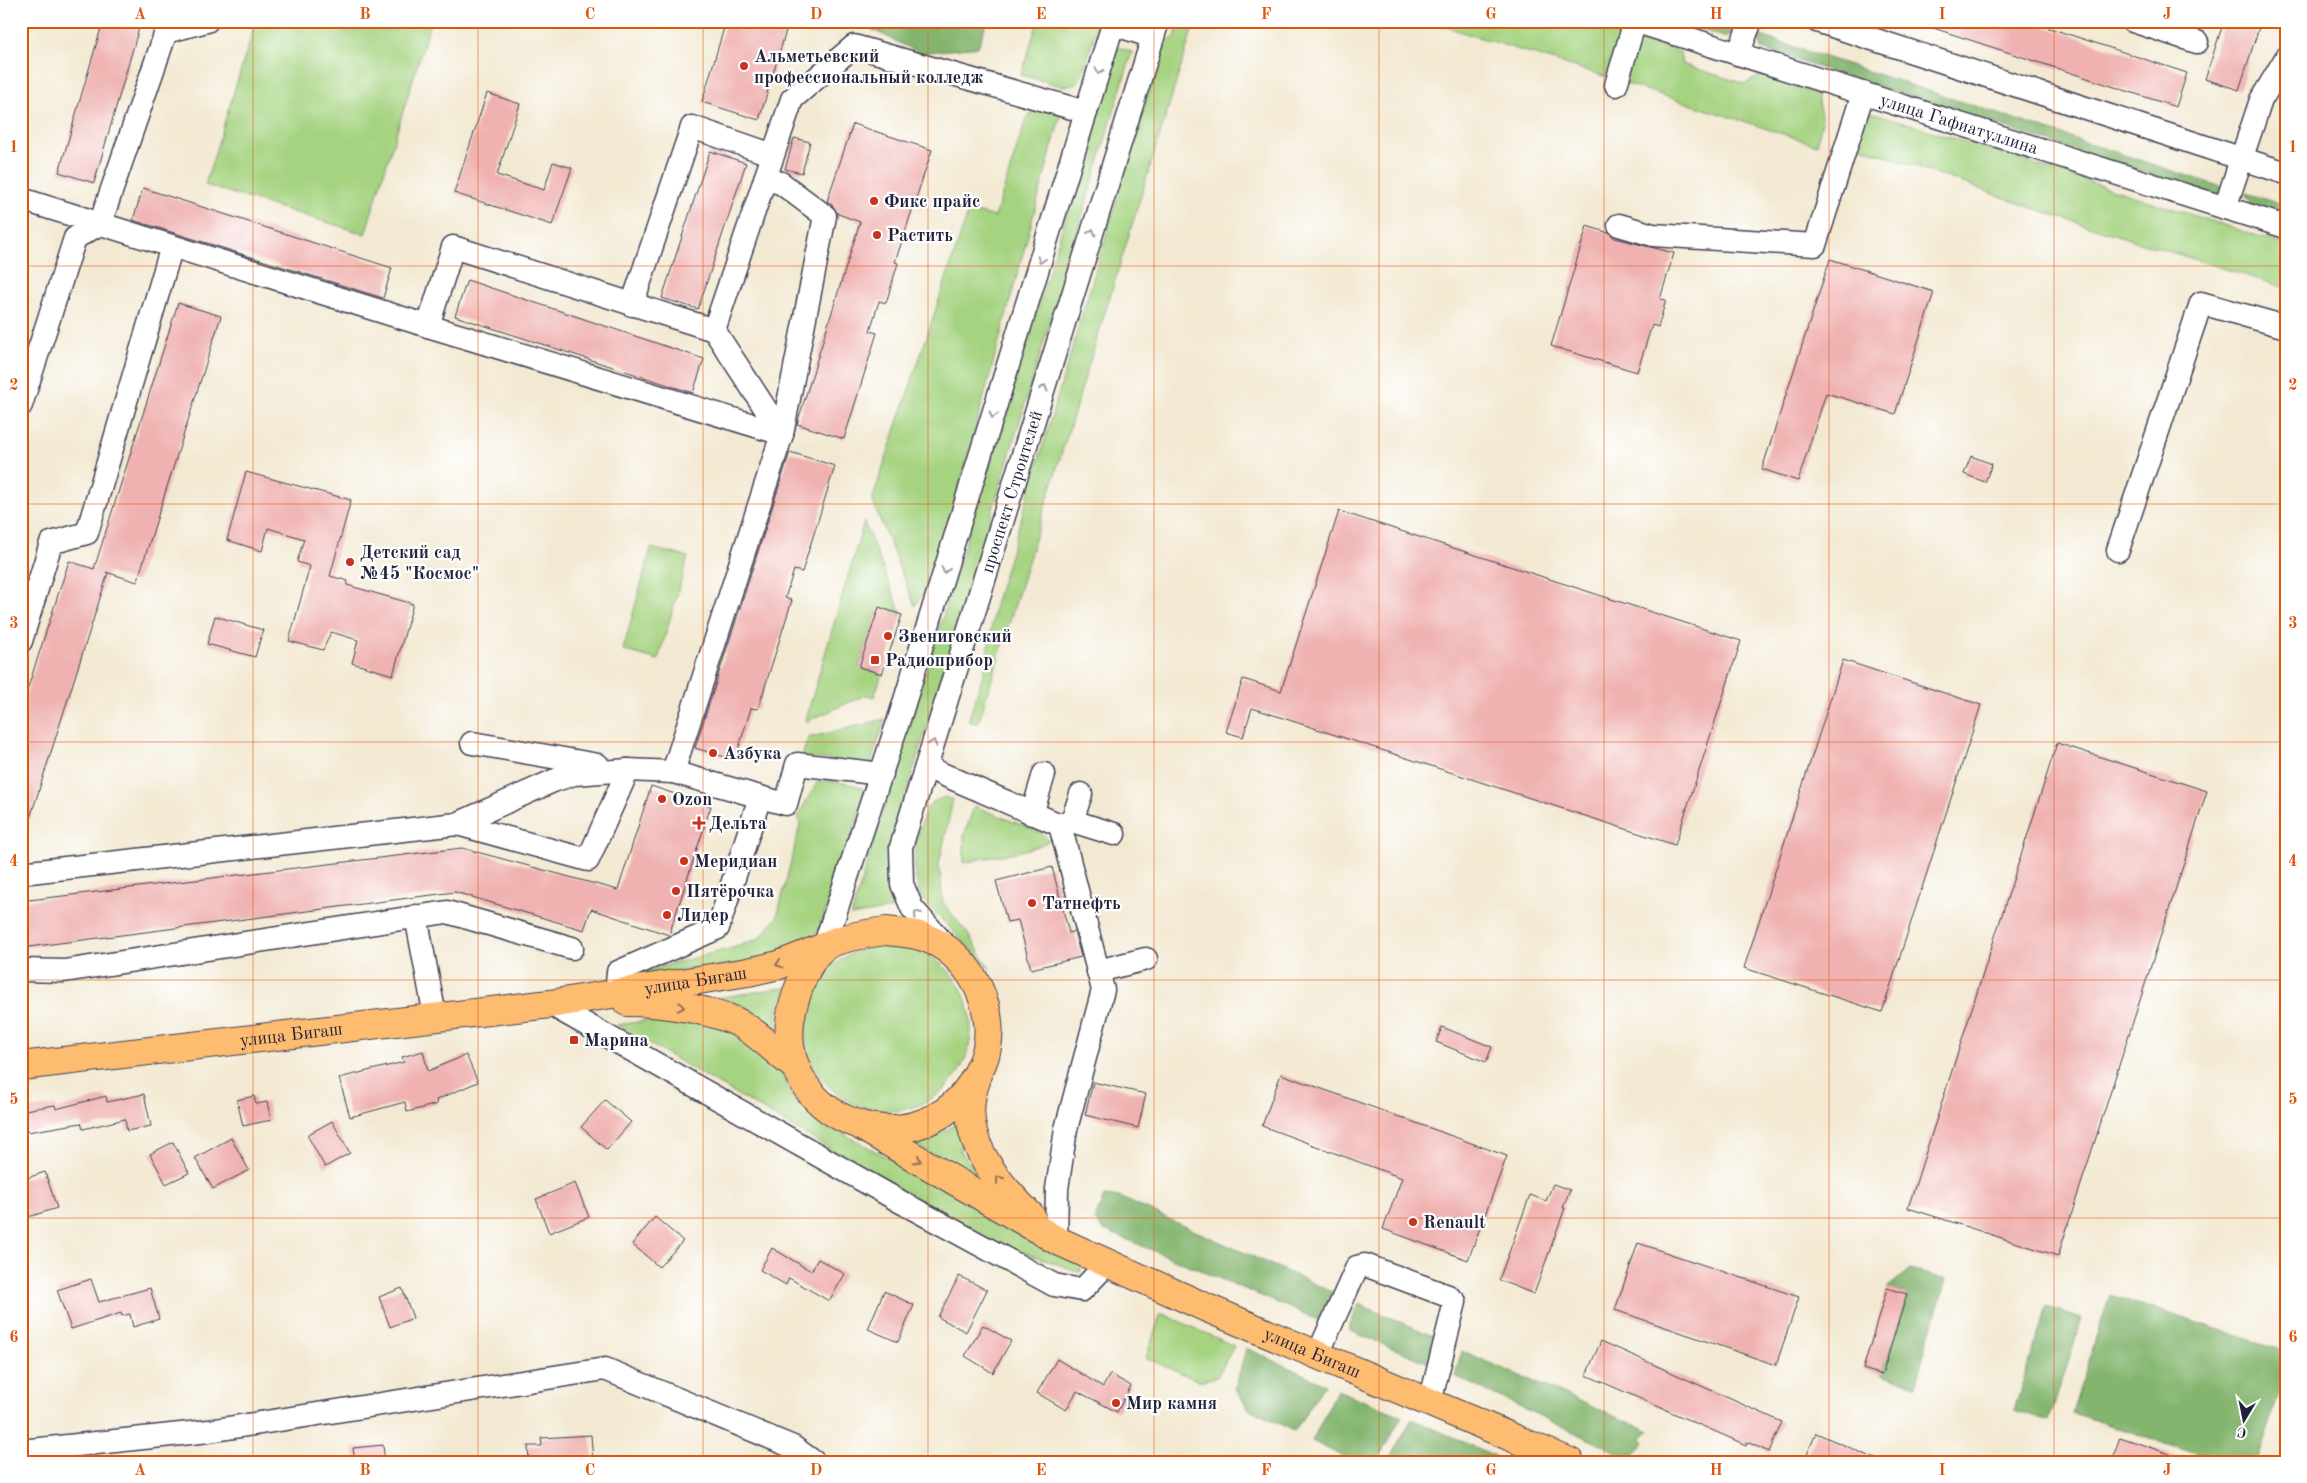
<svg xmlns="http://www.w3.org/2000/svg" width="2307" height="1483" font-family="'Old Standard TT',serif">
<rect width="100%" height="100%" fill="#fff"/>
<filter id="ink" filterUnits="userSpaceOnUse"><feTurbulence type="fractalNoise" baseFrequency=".02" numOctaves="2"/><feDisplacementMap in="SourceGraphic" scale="10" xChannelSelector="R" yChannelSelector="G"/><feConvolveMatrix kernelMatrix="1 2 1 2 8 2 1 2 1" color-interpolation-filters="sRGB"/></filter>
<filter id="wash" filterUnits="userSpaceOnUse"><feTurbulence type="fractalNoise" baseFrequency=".0096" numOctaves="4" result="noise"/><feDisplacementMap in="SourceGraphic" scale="20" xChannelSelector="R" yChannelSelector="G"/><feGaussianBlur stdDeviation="1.12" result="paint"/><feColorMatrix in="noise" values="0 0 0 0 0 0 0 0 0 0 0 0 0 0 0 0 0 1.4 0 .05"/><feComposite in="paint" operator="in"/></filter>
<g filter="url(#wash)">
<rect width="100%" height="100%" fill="#f3e9d2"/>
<g fill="#a5d380" stroke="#647a5e">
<path d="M256 21H431L365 234 205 185Z"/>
<path d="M1038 21H1099L1082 75 1076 84 1061 86 1021 75Z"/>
<path d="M1180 21H1195L978 724 968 721 985 669 995 605 1163 46 1175 37Z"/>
<path d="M1426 21H1582L1615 32 1619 39 1607 77Z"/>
<path d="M1637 39 1680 52 1682 64 1745 84 1761 75 1817 95 1822 121 1817 145 1624 83Z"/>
<path d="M1118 47 1132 52 891 844 887 873 892 909 851 916Z"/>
<path d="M1040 106 1063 107 936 572 915 606 872 500 969 210 995 217 1026 119Z"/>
<path d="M1872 112 2286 245V288L2056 216 1852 144 1861 118Z"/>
<path d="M864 522 902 615 879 608 859 667 882 674 874 697 866 695 805 722Z"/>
<path d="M651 548 688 557 658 660 623 650Z"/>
<path d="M885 719 870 766 802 756 808 738Z"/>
<path d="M825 781 846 783 863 788 864 799 821 925 810 944 775 959 635 977 641 972 736 947 760 938 777 917 800 825 798 815 817 783Z"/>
<path d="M945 797 953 800 939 864 943 903 968 934 990 969 921 898 915 875V843L927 807 933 802Z"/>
<path d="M974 806 1042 833 1049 840C1037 851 984 857 964 863V836Z"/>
<circle cx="888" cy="1028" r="83"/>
<path d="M787 987 778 1008 777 1029 754 1013 709 999Z"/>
<path d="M687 1015 723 1026 778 1065 793 1100 840 1132 1081 1262 1080 1272 983 1238 617 1025Z"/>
<path d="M960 1121V1151L997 1197 909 1140 936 1137Z"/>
<path d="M1161 1313 1234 1346 1217 1377 1199 1381 1146 1358Z"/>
</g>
<g fill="#84b56e" stroke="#536c54">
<path d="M872 21H987L978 47 920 53 871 29Z"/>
<path d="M1674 21H1707L1738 31 1726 38Z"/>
<path d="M1758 35 2225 188 2218 196 1761 49Z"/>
<path d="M2246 193 2286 206V217L2253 207Z"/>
<path d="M1104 1196 1119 1197 1335 1293 1323 1322 1102 1229 1095 1220Z"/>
<path d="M1910 1269 1946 1280 1915 1385 1882 1375 1907 1294 1887 1288Z"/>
<path d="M2110 1295 2286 1351V1374L2257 1462H2224L2072 1413Z"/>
<path d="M1359 1304 1438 1338 1429 1363 1348 1330Z"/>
<path d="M2047 1307 2082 1318 2049 1421 2014 1410Z"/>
<path d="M1246 1348 1325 1384 1294 1431 1249 1409 1235 1389Z"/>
<path d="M1462 1351 1649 1431 1642 1438 1644 1442 1631 1459 1455 1376Z"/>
<path d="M1337 1390 1402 1416 1377 1461 1354 1462 1312 1441Z"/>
<path d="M1412 1419 1495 1456 1492 1462H1388Z"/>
</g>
<g id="blocks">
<g fill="#efb2b0">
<path d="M103 21H141L94 183 59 172Z"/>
<path d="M726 21H789L759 120 702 102Z"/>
<path d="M1922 21H2028L2187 73 2176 107 1921 24Z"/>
<path d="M2224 21H2261L2239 90 2205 79Z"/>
<path d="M487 93 520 104 497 175 544 190 553 162 572 168 552 225 454 193Z"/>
<path d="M853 124 932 150 895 262 898 263 886 303 879 301 870 331 877 333 844 439 797 424 860 222 838 214 833 206 827 201Z"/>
<path d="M794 138 810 142 802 173 785 169Z"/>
<path d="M710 151 746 163 698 309 662 298Z"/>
<path d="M143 188 392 268 383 298 133 220Z"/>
<path d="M1587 226 1609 233 1615 238 1674 253 1660 299 1666 300 1658 327 1652 325 1637 372 1551 346Z"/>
<path d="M1830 259 1934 292 1895 414 1826 393 1798 481 1762 469Z"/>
<path d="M467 280 704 359 693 393 455 316Z"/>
<path d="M178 303 221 316 137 582 106 572 108 573 25 834 21 833V709L69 561 94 569Z"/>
<path d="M790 452 835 466 802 572 794 570 785 598 792 600 758 709 751 708 735 760 695 748Z"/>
<path d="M1971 456 1992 464 1985 482 1964 474Z"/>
<path d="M246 472 351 500 330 576 348 581 347 585 413 604 393 675 352 663 358 640 331 632 323 650 289 641 310 566 297 562 304 539 268 528 262 551 227 540Z"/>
<path d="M1339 511 1741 641 1675 845 1252 708 1243 737 1226 732 1243 679 1281 691Z"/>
<path d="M879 607 902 615 882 674 859 667Z"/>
<path d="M215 616 263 630 255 657 207 644Z"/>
<path d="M1843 660 1981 705 1882 1012 1744 968Z"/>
<path d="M2057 743 2207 791 2058 1256 1908 1208Z"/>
<path d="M651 786 711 806 669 935 591 909 584 930 455 892 21 948V901L462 848 618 890Z"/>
<path d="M1052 867 1069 933 1074 931 1081 957 1031 969 1018 920 1007 922 996 881Z"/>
<path d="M1442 1027 1492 1047 1486 1062 1436 1042Z"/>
<path d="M423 1051 428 1071 466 1055 478 1082 436 1100 437 1104 407 1112 405 1102 350 1117 339 1078 404 1062 402 1057Z"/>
<path d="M1281 1074 1507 1156 1468 1260 1383 1229 1402 1178 1262 1126Z"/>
<path d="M1093 1082 1146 1094 1138 1128 1085 1115Z"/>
<path d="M144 1094 151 1126 127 1131 125 1119 83 1129 81 1123 28 1132 25 1110 55 1105 56 1109 106 1096 107 1102Z"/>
<path d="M254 1096 256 1104 267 1102 271 1120 243 1126 237 1100Z"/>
<path d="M605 1100 631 1122 607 1150 581 1127Z"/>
<path d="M332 1121 350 1153 325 1167 307 1135Z"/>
<path d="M231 1138 249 1170 213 1189 195 1158Z"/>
<path d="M173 1142 189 1173 166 1184 150 1154Z"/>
<path d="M45 1172 57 1208 25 1218 21 1207V1180Z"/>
<path d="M575 1183 589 1217 549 1233 536 1199Z"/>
<path d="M1553 1184 1570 1190 1563 1208H1565L1534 1294 1499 1280 1530 1195 1546 1201Z"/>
<path d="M655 1217 683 1241 659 1267 632 1244Z"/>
<path d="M1638 1243 1799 1297 1776 1365 1615 1310Z"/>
<path d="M772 1248 811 1271 818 1259 845 1274 829 1301 789 1278 786 1285 760 1270Z"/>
<path d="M959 1276 987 1290 966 1332 938 1317Z"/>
<path d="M91 1279 99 1302 150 1288 159 1319 133 1327 130 1314 122 1316 121 1313 71 1329 57 1290Z"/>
<path d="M402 1288 413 1318 390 1327 379 1297Z"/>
<path d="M1887 1288 1907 1294 1882 1375 1863 1369Z"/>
<path d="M884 1291 914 1305 898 1342 868 1329Z"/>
<path d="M983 1325 1011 1341 993 1373 965 1356Z"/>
<path d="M1601 1341 1782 1422 1769 1452 1747 1442 1746 1445 1586 1375Z"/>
<path d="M1057 1359 1103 1387 1110 1374 1131 1386 1117 1412 1077 1391 1066 1410 1037 1393Z"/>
<path d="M1816 1433 1883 1462H1804Z"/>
<path d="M591 1435 593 1462H529L528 1446H542L541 1438Z"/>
<path d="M2120 1437 2184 1459 2183 1462H2126L2113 1457Z"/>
<path d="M383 1445 385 1462H355L353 1448Z"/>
</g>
</g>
</g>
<g filter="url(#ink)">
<use href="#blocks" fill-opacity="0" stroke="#414052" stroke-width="1"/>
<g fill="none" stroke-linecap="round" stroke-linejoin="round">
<g stroke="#414052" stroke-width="25">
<g id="minor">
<path id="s1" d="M1634 21 2286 227"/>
<path d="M1817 21 2286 173"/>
<path d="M2133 21 2197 42"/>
<path d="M1113 24 1153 37"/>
<path d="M1738 54 1751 21"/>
<path d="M1616 85 1635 21"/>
<path d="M21 199 428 326 782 434"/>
<path d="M2225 208 2261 100 2286 58"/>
<path d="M1619 225 1653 235 1815 245 1863 93"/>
<path d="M632 305 692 127 773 155"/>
<path d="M428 326 453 247 714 330"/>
<path d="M21 405 75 238 100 224 166 32 207 21"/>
<path d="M782 434 714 330 792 99 854 46 1086 112"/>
<path d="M2118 550 2201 303 2286 327"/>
<path d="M21 641 51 543 87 533 172 246"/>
<path d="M472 743 598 765"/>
<path d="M926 767 1060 825 1072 821 1114 834"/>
<path d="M673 772 782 434 825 216 781 183 765 179"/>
<path d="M1032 814 1044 774"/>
<path d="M1072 821 1081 794"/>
<path d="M457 824 588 860 628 770"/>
<path d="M21 873 457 824 553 781 574 774 628 770 673 772 760 797"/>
<path d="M416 916 435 1016"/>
<path id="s2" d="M946 946 912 908 902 884 901 847 1158 21"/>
<path d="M824 947 901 713 1114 21"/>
<path d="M21 970 64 971 447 912 572 948"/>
<path d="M1098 971 1146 959"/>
<path d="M616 993 618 972 718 928 760 797 786 804 797 764 882 774"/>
<path d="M550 1004 901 1202 1054 1285 1082 1290 1107 1264"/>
<path d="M1056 1240 1057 1189 1066 1129 1103 990 1060 825"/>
<path d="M1318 1354 1357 1267 1365 1265 1448 1296 1455 1302 1430 1402"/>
<path d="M21 1451 209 1431 605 1369 793 1447 814 1462"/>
</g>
</g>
<g stroke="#414052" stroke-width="30">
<g id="major">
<path d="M886 931C897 932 910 933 920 936 971 950 1003 1015 982 1064 929 1186 756 1120 795 999 800 983 810 957 824 947 837 938 871 933 886 931Z"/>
<path d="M627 1002C658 1002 713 1009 741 1024 761 1036 777 1053 796 1067"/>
<path id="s3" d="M21 1066 550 1004 748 972 779 965 824 947"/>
<path d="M976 1081C955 1134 995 1181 1031 1216"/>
<path id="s4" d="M861 1126 1056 1240 1207 1308 1570 1462"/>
</g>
</g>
<use href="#minor" stroke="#fff" stroke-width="22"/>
<use href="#major" stroke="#fdbc70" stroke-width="28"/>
</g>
<defs><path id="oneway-chevron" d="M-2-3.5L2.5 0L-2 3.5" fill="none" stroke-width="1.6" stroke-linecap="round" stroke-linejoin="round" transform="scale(1.25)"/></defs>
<g stroke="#9c9ca7">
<use href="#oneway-chevron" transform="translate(1099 71) rotate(107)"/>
<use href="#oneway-chevron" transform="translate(1092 232) rotate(-73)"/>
<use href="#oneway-chevron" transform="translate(1041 260) rotate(107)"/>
<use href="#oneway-chevron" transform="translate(1044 388) rotate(-73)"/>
<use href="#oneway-chevron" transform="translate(993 415) rotate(107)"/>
<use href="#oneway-chevron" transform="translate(945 570) rotate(107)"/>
<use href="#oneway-chevron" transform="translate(933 743) rotate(-73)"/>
<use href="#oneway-chevron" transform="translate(917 914) rotate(-131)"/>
</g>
<g stroke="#906f56">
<use href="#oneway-chevron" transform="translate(779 964) rotate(162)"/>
<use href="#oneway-chevron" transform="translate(681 1007) rotate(11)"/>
<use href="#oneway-chevron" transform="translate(918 1160) rotate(30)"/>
<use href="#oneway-chevron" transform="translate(999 1179) rotate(-129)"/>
</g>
</g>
<path fill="none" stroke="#de560e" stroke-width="1" stroke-opacity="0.55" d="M253 21V1462M478 21V1462M703 21V1462M928 21V1462M1154 21V1462M1379 21V1462M1604 21V1462M1829 21V1462M2054 21V1462M21 266H2286M21 504H2286M21 742H2286M21 980H2286M21 1218H2286"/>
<g fill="#c8321e" stroke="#fff" stroke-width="2">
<circle cx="744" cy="66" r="5"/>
<circle cx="874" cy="201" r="5"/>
<circle cx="877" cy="235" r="5"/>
<circle cx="350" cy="562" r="5"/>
<circle cx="888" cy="636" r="5"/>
<rect x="870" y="655" width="10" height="10" rx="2.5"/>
<circle cx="713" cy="753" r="5"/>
<circle cx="662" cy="799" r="5"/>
<path d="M696.5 815.5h5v5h5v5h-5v5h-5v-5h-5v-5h5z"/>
<circle cx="684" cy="861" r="5"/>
<circle cx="676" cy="891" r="5"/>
<circle cx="1032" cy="903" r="5"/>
<circle cx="667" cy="915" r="5"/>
<rect x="569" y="1035" width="10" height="10" rx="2.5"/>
<circle cx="1413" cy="1222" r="5"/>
<circle cx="1116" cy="1403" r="5"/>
</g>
<g text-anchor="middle" stroke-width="4.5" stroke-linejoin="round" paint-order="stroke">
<g font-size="18" font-weight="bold" fill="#22223b" stroke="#fff" text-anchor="start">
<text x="754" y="62">Альметьевский<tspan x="754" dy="21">профессиональный колледж</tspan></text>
<text x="884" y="207">Фикс прайс</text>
<text x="887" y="241">Растить</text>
<text x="360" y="558">Детский сад<tspan x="360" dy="21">№45 "Космос"</tspan></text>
<text x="898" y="642">Звениговский</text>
<text x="885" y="666">Радиоприбор</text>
<text x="723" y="759">Азбука</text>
<text x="672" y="805">Ozon</text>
<text x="709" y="829">Дельта</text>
<text x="694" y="867">Меридиан</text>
<text x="686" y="897">Пятёрочка</text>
<text x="1042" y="909">Татнефть</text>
<text x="677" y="921">Лидер</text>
<text x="584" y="1046">Марина</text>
<text x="1423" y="1228">Renault</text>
<text x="1126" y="1409">Мир камня</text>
</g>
<g font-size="18" fill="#22223b" stroke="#fff">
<text dy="6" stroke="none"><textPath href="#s1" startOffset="341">улица Гафиатуллина</textPath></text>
<text dy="6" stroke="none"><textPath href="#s2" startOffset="486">проспект Строителей</textPath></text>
<text dy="6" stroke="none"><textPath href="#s3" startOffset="680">улица Бигаш</textPath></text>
<text dy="6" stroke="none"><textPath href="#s3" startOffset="272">улица Бигаш</textPath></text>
<text dy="6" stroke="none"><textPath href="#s4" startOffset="506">улица Бигаш</textPath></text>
</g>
</g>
<rect width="2307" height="1483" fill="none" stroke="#fff" stroke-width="55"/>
<g transform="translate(2244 1420) rotate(190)" stroke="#ffffff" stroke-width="4" paint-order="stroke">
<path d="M0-4L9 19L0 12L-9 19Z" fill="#22223b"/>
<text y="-8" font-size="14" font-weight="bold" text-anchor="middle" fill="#22223b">С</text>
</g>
<rect x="28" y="28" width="2252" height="1428" fill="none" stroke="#de560e" stroke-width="2"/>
<g font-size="16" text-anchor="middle" font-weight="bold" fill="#de560e">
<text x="140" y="19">A</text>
<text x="365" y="19">B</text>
<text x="590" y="19">C</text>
<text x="816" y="19">D</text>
<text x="1041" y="19">E</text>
<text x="1266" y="19">F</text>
<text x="1491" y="19">G</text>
<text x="1716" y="19">H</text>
<text x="1942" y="19">I</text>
<text x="2167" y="19">J</text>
<text x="14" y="152">1</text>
<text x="2293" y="152">1</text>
<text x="14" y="390">2</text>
<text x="2293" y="390">2</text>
<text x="14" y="628">3</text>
<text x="2293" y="628">3</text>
<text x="14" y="866">4</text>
<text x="2293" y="866">4</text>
<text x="14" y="1104">5</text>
<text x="2293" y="1104">5</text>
<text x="14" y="1342">6</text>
<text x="2293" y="1342">6</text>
<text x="140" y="1475">A</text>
<text x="365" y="1475">B</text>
<text x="590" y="1475">C</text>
<text x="816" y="1475">D</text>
<text x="1041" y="1475">E</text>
<text x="1266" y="1475">F</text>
<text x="1491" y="1475">G</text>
<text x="1716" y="1475">H</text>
<text x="1942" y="1475">I</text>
<text x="2167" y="1475">J</text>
</g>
</svg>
